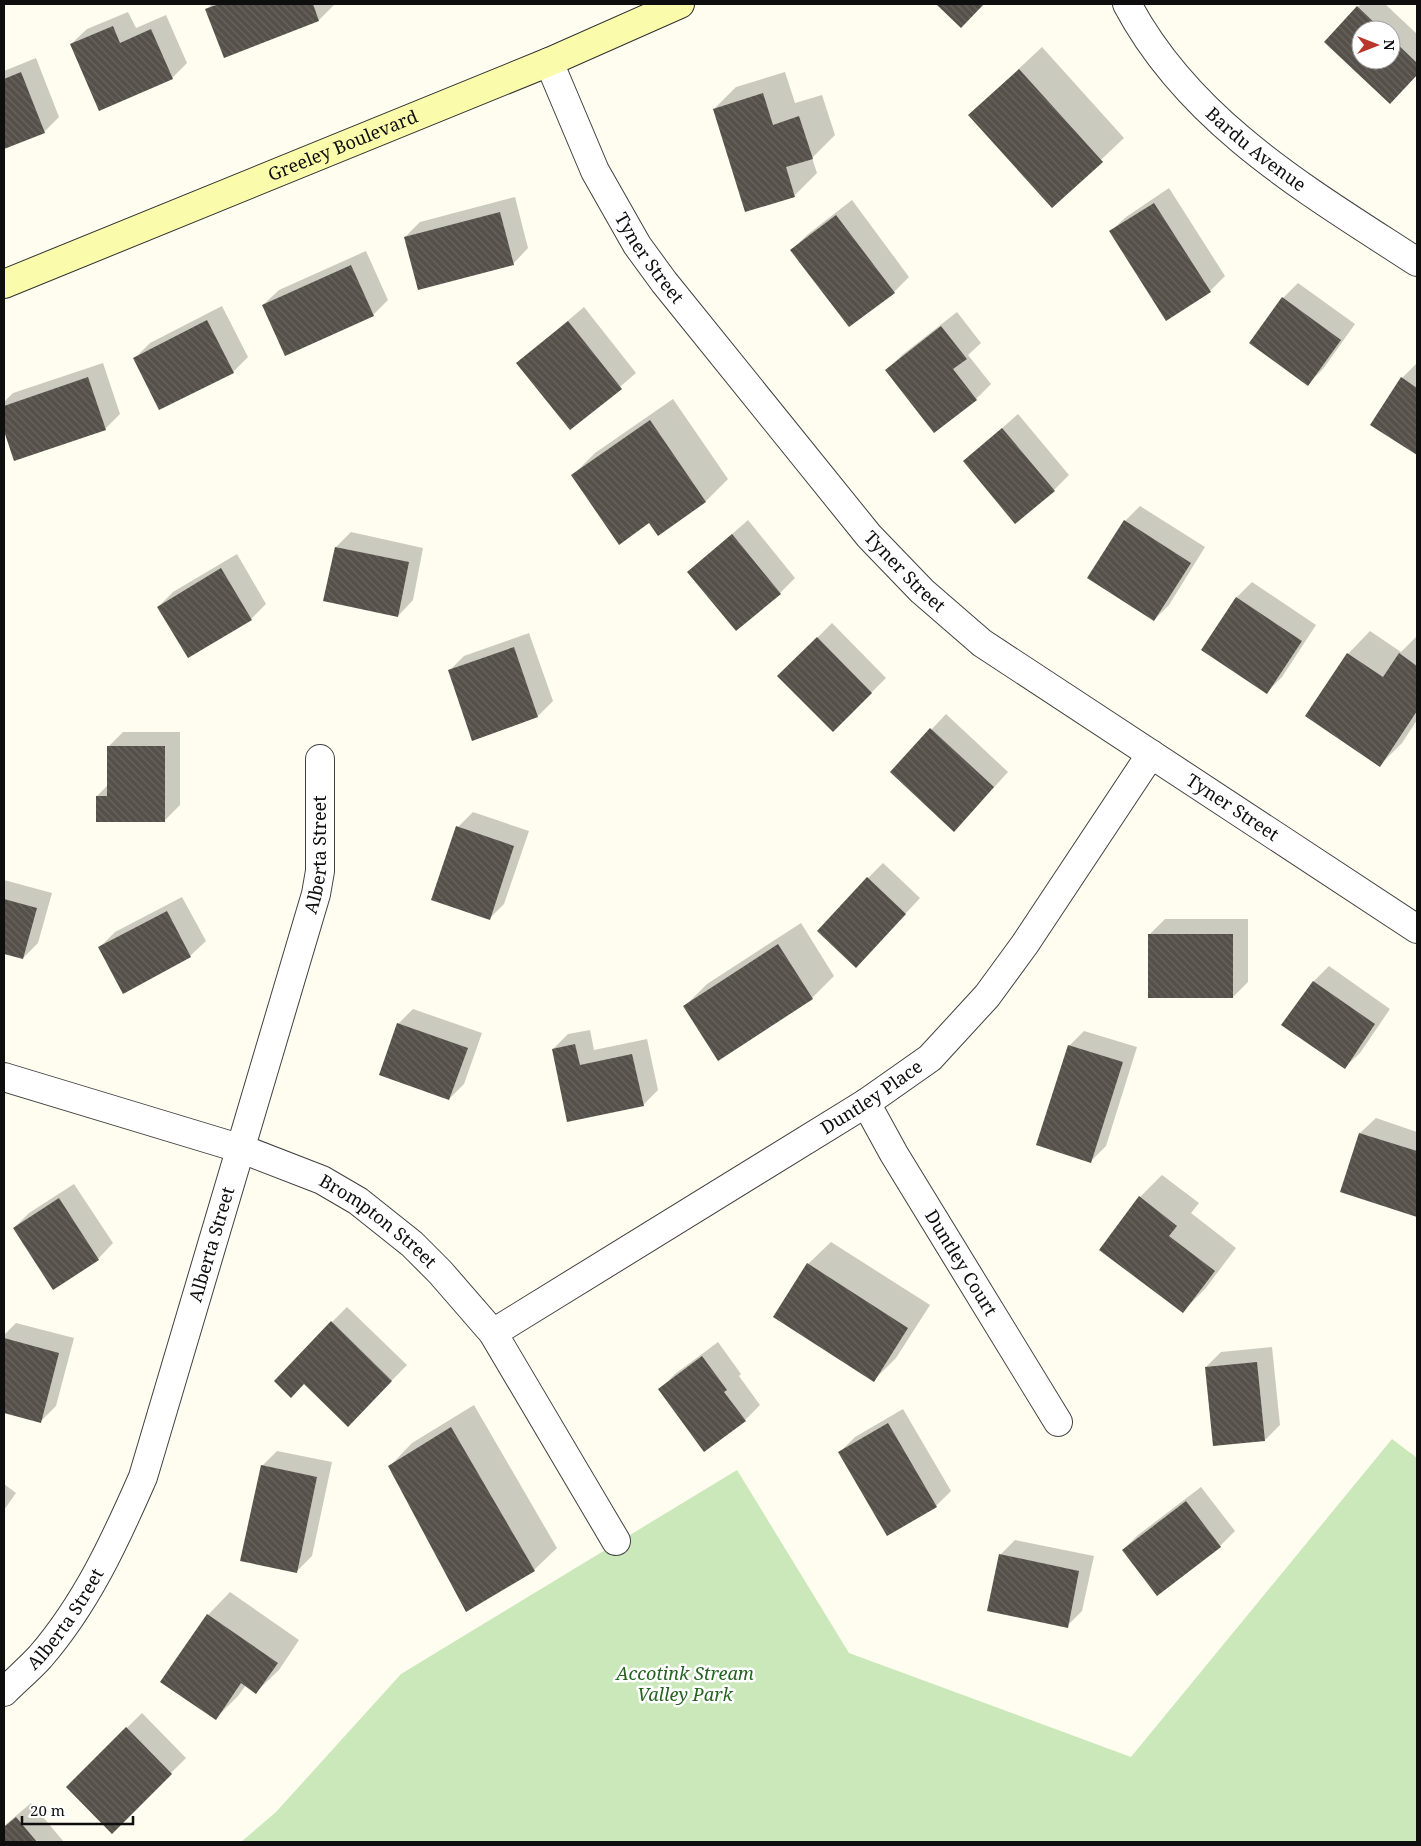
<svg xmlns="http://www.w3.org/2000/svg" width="1421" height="1846" font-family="'Noto Serif',serif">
<defs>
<pattern id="building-back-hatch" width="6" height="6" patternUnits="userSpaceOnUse" patternTransform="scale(1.25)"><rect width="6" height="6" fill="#56504a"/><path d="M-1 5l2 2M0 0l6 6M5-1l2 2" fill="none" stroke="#696560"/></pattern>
</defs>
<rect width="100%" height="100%" fill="#fefdef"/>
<path fill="#cbe8ba" d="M1392 1439 1417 1458V1842H241L276 1812 401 1674 737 1470 849 1653 1131 1757Z"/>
<g fill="#0003" fill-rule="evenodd">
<path d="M212 4H333L334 5 319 20 207 9Z"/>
<path d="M1361 4H1385L1417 34V75L1405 88 1325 42ZM1361 30H1391V60H1361Z"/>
<path d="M128 12 136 28 166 15 187 63 172 78 71 44 87 29Z"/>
<path d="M1042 47 1124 138 1052 206 970 115Z"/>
<path d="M36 58 59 117 44 132 4 148V71Z"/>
<path d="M785 72 795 103 822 95 835 135 812 158 817 173 794 196 714 109 736 87Z"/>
<path d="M1169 188 1225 276 1210 291 1110 232 1126 217Z"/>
<path d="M515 197 528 248 513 264 405 237 420 222Z"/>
<path d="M852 200 909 277 894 292 792 250 807 235Z"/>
<path d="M366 251 388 300 373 315 263 305 279 290Z"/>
<path d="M1298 283 1355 324 1323 369 1308 384 1283 298Z"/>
<path d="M222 306 248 357 233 372 135 358 150 343Z"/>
<path d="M584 307 636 373 571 429 518 363Z"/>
<path d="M957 312 981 343 968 355 991 384 976 399 887 370 902 355Z"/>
<path d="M103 363 120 414 105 429 15 460 4 427V402L13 393Z"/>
<path d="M1417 363V454L1372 425 1402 378Z"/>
<path d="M673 399 728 479 706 501 658 534 649 522 573 475 595 453Z"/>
<path d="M1018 414 1069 475 1054 490 965 461Z"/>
<path d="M1140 506 1205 547 1169 605 1154 620 1125 521Z"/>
<path d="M748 520 795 578 780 593 689 572Z"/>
<path d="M351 532 423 548 413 600 398 616 324 600 336 547Z"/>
<path d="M237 554 266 604 251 619 188 657 158 607 173 592Z"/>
<path d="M1252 582 1316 625 1282 677 1267 692 1203 649 1237 597Z"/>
<path d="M832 623 886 678 833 731 779 676Z"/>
<path d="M1370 631 1401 652 1417 636V720L1402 743 1380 765 1348 654Z"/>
<path d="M529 633 553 701 538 716 449 671 464 656Z"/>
<path d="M946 714 1008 772 969 815 892 772Z"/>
<path d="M123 732H180V805L165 820 97 796 108 785V747Z"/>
<path d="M473 812 529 831 504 904 489 919 458 827Z"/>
<path d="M883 863 920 898 871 951 868 878Z"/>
<path d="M4 880 52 893 38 943 23 958 4 953Z"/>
<path d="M182 897 206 941 190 956 100 947 115 932Z"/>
<path d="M1165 919H1248V982L1233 997 1150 934Z"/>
<path d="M801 923 834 976 812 998 685 1006 707 984Z"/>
<path d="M1329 966 1390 1009 1360 1053 1344 1068 1283 1025 1314 981Z"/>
<path d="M413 1009 482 1033 464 1084 449 1099 398 1024Z"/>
<path d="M590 1030 594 1050 647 1039 658 1090 643 1105 553 1049 568 1034Z"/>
<path d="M1084 1031 1137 1047 1106 1146 1091 1161 1069 1046Z"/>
<path d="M1376 1118 1417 1132V1215L1342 1191 1360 1133Z"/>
<path d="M1162 1175 1199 1203 1191 1213 1236 1248 1205 1289 1183 1311 1140 1197Z"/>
<path d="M74 1184 113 1243 98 1259 53 1288 14 1228 29 1213Z"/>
<path d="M831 1242 930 1305 896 1358 874 1380 808 1264Z"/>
<path d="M347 1307 407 1365 363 1410 332 1322Z"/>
<path d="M16 1323 74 1338 56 1406 41 1421 4 1411V1335Z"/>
<path d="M718 1342 741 1374 739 1376 760 1405 745 1420 660 1389 675 1374Z"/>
<path d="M1272 1347 1280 1425 1265 1440 1206 1367 1221 1352Z"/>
<path d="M474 1405 557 1548 534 1570 390 1466 412 1443Z"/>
<path d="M903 1409 951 1491 936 1506 840 1452 855 1437Z"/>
<path d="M277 1451 332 1462 312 1556 297 1571 262 1466Z"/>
<path d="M4 1484 16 1493 4 1510Z"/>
<path d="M1201 1487 1235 1531 1220 1546 1123 1550 1138 1535Z"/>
<path d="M1015 1540 1094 1556 1082 1611 1067 1626 1000 1555Z"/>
<path d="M230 1592 299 1640 279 1670 256 1692 246 1685 238 1696 216 1718 208 1615Z"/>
<path d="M142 1713 186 1758 112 1832 67 1787Z"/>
<path d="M31 1803 64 1842H4V1826Z"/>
</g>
<g fill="url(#building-back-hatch)">
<path d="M219 4H313L319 21 224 58 205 9Z"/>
<path d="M936 4H984L961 28Z"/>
<path d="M1357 6 1382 30H1361V60H1391V38L1417 63V75L1390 104 1324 42Z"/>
<path d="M113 26 120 43 151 29 173 79 99 111 70 44Z"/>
<path d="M1019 69 1103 162 1052 208 968 115Z"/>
<path d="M21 72 45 133 4 149V79Z"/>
<path d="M763 93 773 125 799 116 813 159 786 167 795 197 745 212 713 109Z"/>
<path d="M1154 203 1211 292 1166 321 1109 231Z"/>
<path d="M500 212 514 265 418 290 404 237Z"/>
<path d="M836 215 895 293 849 327 790 250Z"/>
<path d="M351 265 374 316 285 356 262 305Z"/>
<path d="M1282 297 1341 340 1308 386 1249 343Z"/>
<path d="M207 320 234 373 159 410 133 358Z"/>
<path d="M568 321 622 389 570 430 516 363Z"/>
<path d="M941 326 967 359 953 369 977 400 934 433 885 370Z"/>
<path d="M88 377 106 430 14 461 4 431V406Z"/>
<path d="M1401 377 1417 388V455L1370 425Z"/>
<path d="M650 420 706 502 658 536 649 523 619 545 571 475Z"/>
<path d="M1002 428 1055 491 1015 524 963 461Z"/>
<path d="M1124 520 1191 563 1154 621 1087 578Z"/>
<path d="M732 534 781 594 736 631 687 572Z"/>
<path d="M335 547 409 562 398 617 323 601Z"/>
<path d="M221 568 252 620 188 658 157 607Z"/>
<path d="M1236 597 1302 641 1267 694 1201 650Z"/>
<path d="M817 637 872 693 833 732 777 676Z"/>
<path d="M514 647 538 717 472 741 448 670Z"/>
<path d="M1347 653 1383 677 1399 653 1417 666V711L1380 767 1305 716Z"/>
<path d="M930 728 994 787 954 832 890 772Z"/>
<path d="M107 746H165V822H96V796H107Z"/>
<path d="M456 826 514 846 490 920 431 900Z"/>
<path d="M867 877 906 914 856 968 817 931Z"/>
<path d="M4 899 37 908 23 959 4 954Z"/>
<path d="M167 911 191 957 123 994 98 947Z"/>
<rect x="1148" y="934" width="85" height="64"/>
<path d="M778 944 813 999 718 1061 683 1006Z"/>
<path d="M1313 981 1375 1024 1345 1069 1281 1025Z"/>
<path d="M397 1023 468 1048 449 1100 379 1075Z"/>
<path d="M575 1044 580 1065 632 1054 644 1106 567 1122 552 1049Z"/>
<path d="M1068 1045 1123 1062 1091 1163 1036 1145Z"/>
<path d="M1359 1133 1417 1151V1217L1340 1192Z"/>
<path d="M1139 1196 1177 1226 1169 1236 1215 1271 1183 1313 1099 1250Z"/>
<path d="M59 1198 99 1260 53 1290 13 1228Z"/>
<path d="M807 1263 908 1328 874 1382 773 1317Z"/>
<path d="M331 1321 392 1381 348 1427 304 1384 291 1398 274 1381Z"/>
<path d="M4 1338 59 1353 41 1423 4 1413Z"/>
<path d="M702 1356 727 1390 724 1392 746 1421 704 1452 658 1389Z"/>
<path d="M1257 1362 1265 1441 1213 1446 1205 1367Z"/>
<path d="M888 1423 937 1507 887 1536 838 1452Z"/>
<path d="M451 1427 535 1571 466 1612 388 1466Z"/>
<path d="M261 1465 317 1477 297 1573 240 1561Z"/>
<path d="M1186 1501 1221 1547 1157 1596 1122 1550Z"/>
<path d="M999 1554 1079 1571 1068 1628 987 1611Z"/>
<path d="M207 1614 278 1663 256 1694 241 1683 216 1720 160 1682Z"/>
<path d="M126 1727 172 1774 112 1834 66 1787Z"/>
<path d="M16 1817 37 1842H4V1827Z"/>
</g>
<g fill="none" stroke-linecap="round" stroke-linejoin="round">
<g stroke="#414141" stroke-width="30">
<g id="street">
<path id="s1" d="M1127 4C1190 123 1308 191 1417 262"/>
<path id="s2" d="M549 62 595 171 637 245 664 282 869 536 922 591 982 643 1417 929"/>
<path id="s3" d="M4 1077 242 1149 322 1180 358 1201 412 1244 440 1272 493 1333 616 1541"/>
<path id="s4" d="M866 1103 894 1154 1058 1422"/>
<path id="s5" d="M493 1333 866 1103 930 1058 987 996 1025 944 1151 754"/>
<path id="s6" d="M4 1692C16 1680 29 1669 40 1657 86 1604 115 1541 143 1477L316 894 320 871V759"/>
</g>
</g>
<g stroke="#303030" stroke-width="30">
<g id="secondary">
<path id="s7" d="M4 284 549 62 680 4"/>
</g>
</g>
<use href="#street" stroke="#fff" stroke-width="28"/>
<use href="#secondary" stroke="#fafcac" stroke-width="28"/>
</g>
<g text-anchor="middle" stroke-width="5" stroke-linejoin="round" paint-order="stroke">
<g font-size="18" fill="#0e0e0e" stroke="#fff">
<text dy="6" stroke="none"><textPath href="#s7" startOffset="366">Greeley Boulevard</textPath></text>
<text dy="6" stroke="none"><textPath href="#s1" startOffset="196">Bardu Avenue</textPath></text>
<text dy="6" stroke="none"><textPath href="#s2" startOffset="221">Tyner Street</textPath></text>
<text dy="6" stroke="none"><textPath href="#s2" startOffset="626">Tyner Street</textPath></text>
<text dy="6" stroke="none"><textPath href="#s2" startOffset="1031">Tyner Street</textPath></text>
<text dy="6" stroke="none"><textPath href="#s6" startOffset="906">Alberta Street</textPath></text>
<text dy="6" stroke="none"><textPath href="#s5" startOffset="446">Duntley Place</textPath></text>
<text dy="6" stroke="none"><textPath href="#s3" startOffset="404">Brompton Street</textPath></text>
<text dy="6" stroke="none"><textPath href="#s6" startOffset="501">Alberta Street</textPath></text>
<text dy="6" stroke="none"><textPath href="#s4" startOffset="186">Duntley Court</textPath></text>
<text dy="6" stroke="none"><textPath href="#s6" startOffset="96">Alberta Street</textPath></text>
</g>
<g font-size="18" font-style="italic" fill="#256320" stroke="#fff">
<text x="685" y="1680">Accotink Stream<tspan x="685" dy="21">Valley Park</tspan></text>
</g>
</g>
<rect width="1421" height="1846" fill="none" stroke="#0e0e0e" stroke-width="10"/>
<g transform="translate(1376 45) rotate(90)"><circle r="24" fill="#ffffff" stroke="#9f9f9f"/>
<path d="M0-4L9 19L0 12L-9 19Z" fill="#b9372a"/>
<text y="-8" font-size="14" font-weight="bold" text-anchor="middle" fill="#0e0e0e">N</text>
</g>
<path d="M22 1816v8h111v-8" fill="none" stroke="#0e0e0e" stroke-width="2.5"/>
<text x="30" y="1816" font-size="15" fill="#0e0e0e" stroke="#ffffff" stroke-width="4" paint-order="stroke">20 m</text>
</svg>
